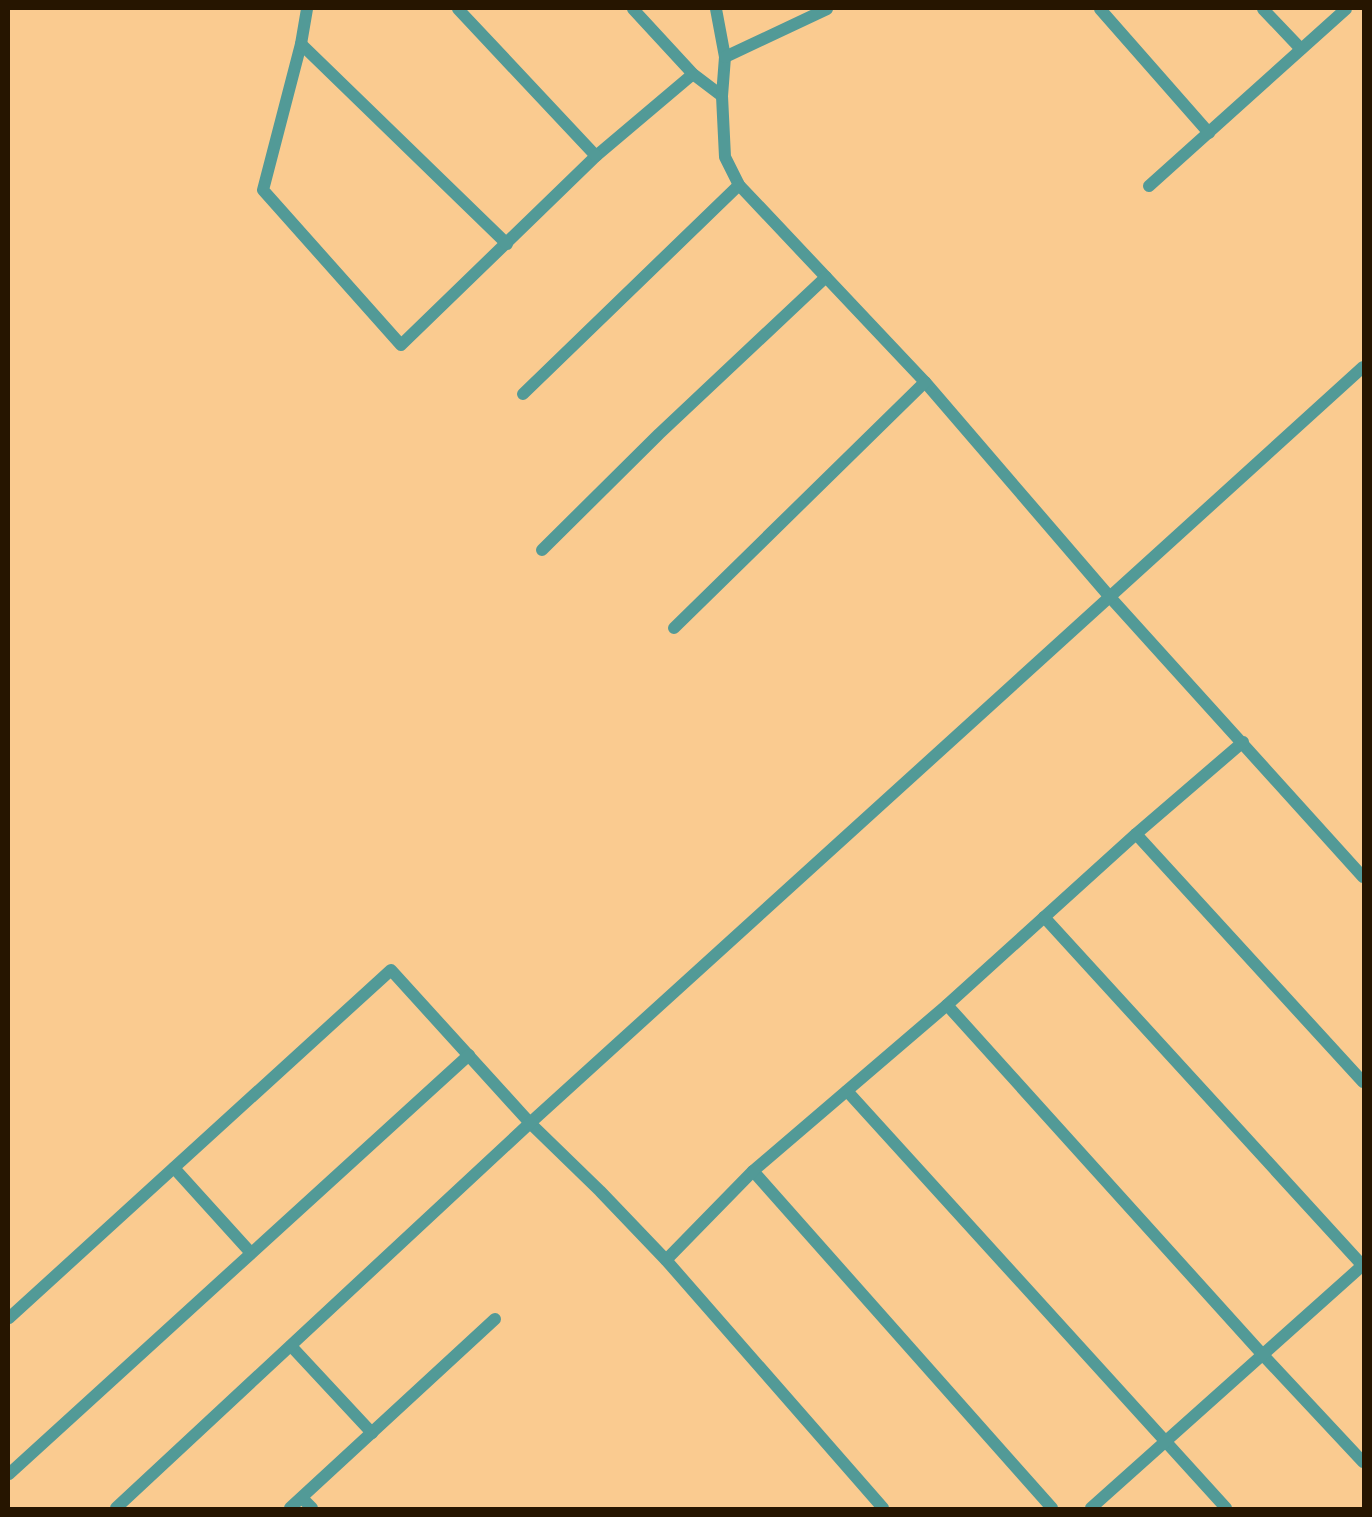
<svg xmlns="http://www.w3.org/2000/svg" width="1372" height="1517" font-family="Roboto,sans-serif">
<rect width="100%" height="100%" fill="#facb90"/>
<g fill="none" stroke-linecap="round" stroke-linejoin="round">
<g stroke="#529a97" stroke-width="12">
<path d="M307 9 301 44 263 190 401 345 596 156 693 74"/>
<path d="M458 9 596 156"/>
<path d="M633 9 693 74 722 96"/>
<path d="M716 9 725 57 722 96 725 157 739 185 925 382 1109 596 1363 877"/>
<path d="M1100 9 1209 133"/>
<path d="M1263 9 1301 49"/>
<path d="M301 44 507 244"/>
<path d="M725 57 827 9"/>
<path d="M1149 186 1346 9"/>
<path d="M523 394 739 185"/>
<path d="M542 550 659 434 826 277"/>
<path d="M674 628 925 382"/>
<path d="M1136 834 1363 1082"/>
<path d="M1044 917 1363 1266"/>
<path d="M947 1005 1262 1354 1363 1462"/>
<path d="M847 1091 1226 1508"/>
<path d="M174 1168 251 1253"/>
<path d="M753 1171 1052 1508"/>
<path d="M666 1260 753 1171 947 1005 1136 834 1243 742"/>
<path d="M9 1318 391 970 530 1123 600 1191 666 1260 883 1508"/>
<path d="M291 1346 372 1433"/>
<path d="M9 1474 469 1055"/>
<path d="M302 1498 312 1508"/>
<path d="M116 1508 530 1123 1363 367"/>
<path d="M290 1508 495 1319"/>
<path d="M1091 1508 1363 1265"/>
</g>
</g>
<rect width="1372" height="1517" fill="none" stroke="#261500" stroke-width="20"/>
</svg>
